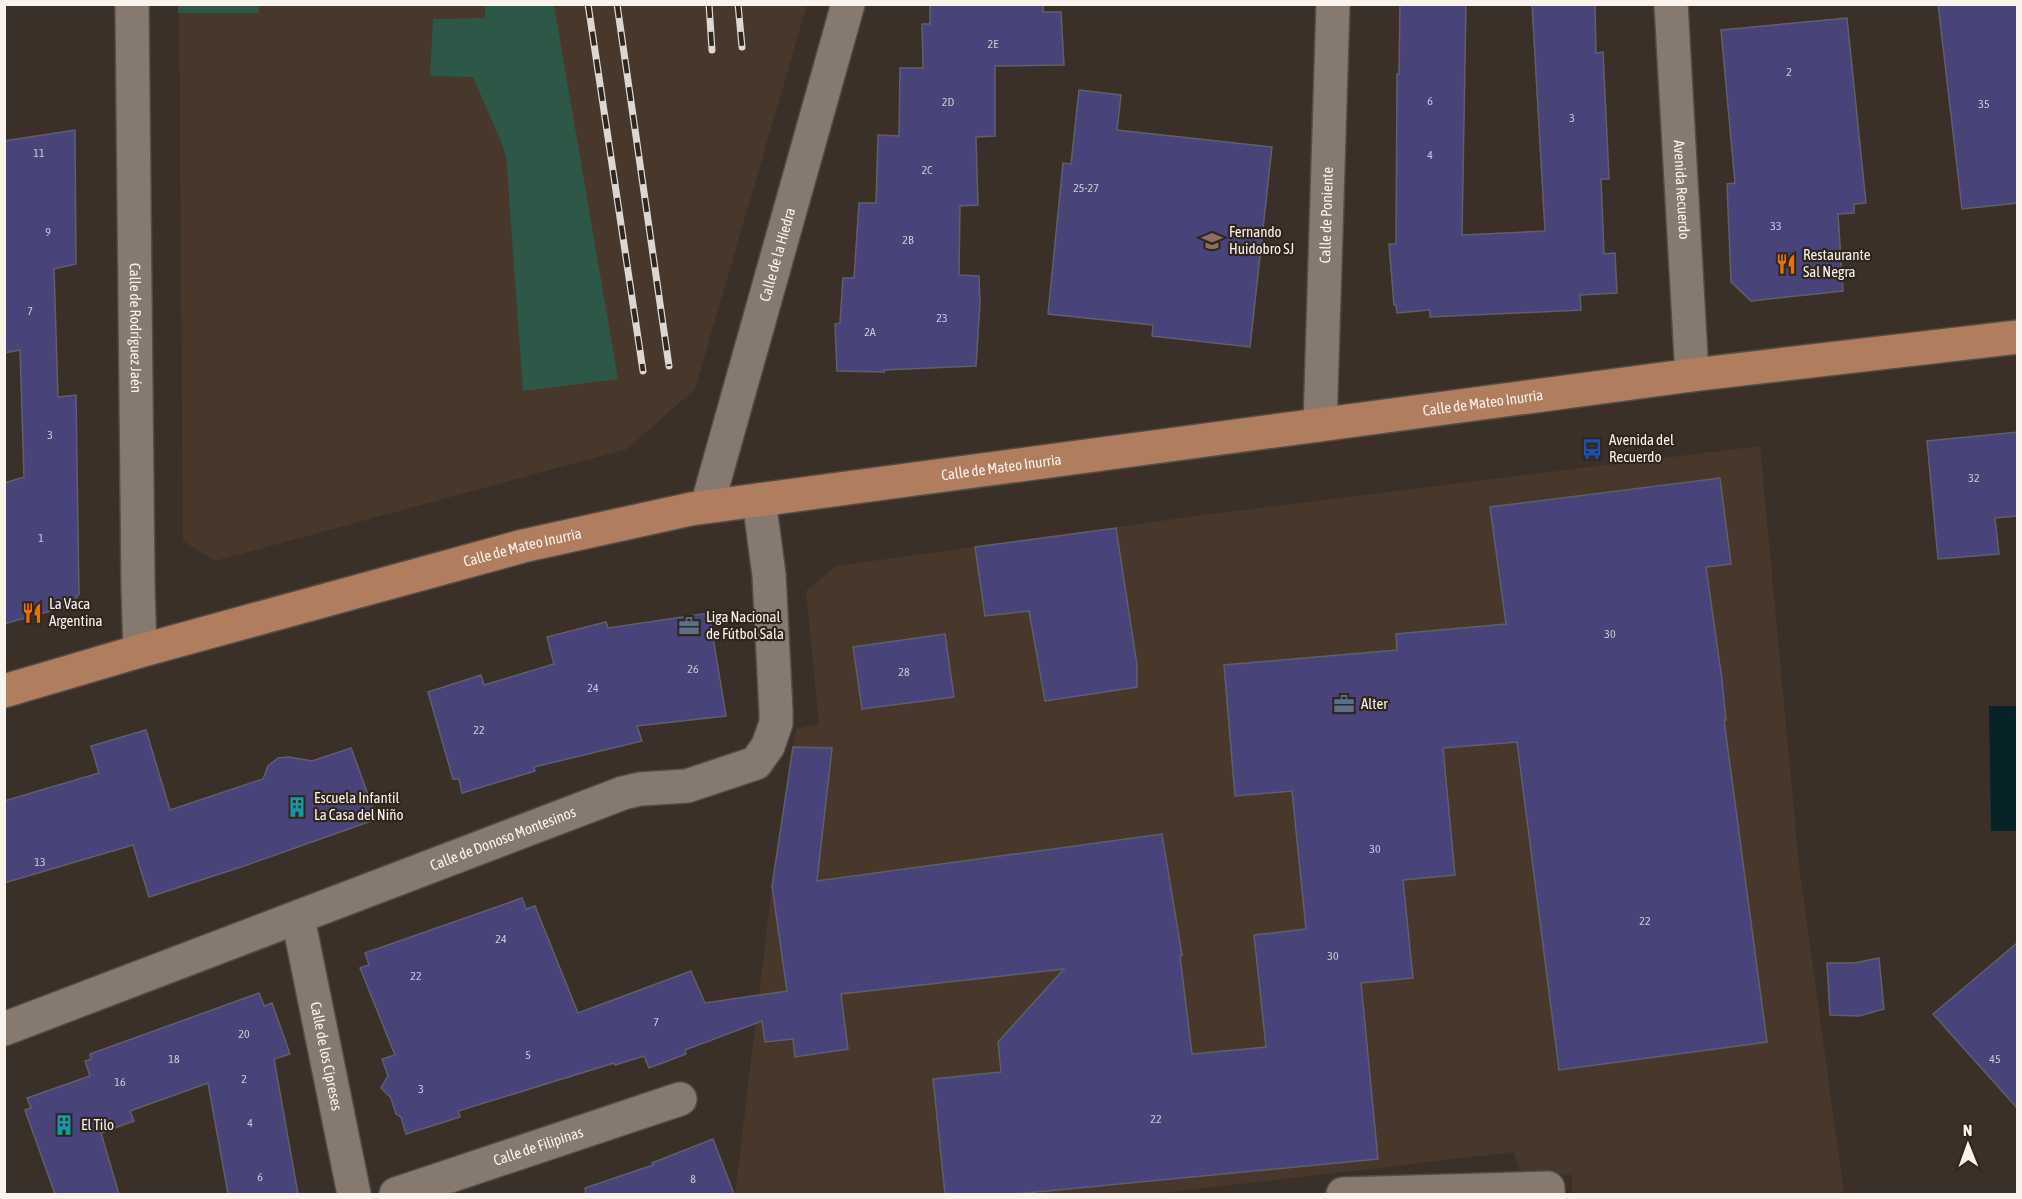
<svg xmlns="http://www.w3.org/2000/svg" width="2022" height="1199" font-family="'Asap Condensed',sans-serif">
<rect width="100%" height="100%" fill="#3a3028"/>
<g fill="#47382b">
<path d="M179 5H807L695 389 627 449 215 561 183 541Z"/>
<path d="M1760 446 1799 865 1844 1194H1572V1175L1520 1172 1514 1152 1154 1194H735L772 886 796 729 819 724 806 591 836 566 1203 515Z"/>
</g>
<g fill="#2d5746">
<rect x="178" y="5" width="81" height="8"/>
<path d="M485 5H554L618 379 523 391 506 156 500 139 473 77 430 76 433 19 485 18Z"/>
</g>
<path fill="#062328" d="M1989 706H2017V831H1991Z"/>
<g fill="#48447a" stroke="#5f5f6c" stroke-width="1.5">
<path d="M930 4H1043V12H1061L1064 65 995 66V136L976 137 978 205 960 206 959 275 979 276 980 303 976 366 884 370V372L837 371 835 324 840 323 843 278H854L859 203H876L878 135 899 136 900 68H923L922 24H930Z"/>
<path d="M1400 4H1466L1462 235 1545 231 1532 4H1595L1596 53 1603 52 1609 179H1601L1604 254 1615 253 1617 293 1580 295 1581 310 1430 317V310L1397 313 1396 305H1394L1389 244H1396L1397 74H1399Z"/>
<path d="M1938 4H2018V203L1962 209Z"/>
<path d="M1847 18 1866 203 1854 204V213L1838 214 1843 291 1751 301 1731 282 1727 184 1735 183 1721 30Z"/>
<path d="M1079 90 1121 95 1117 130 1272 147 1250 347 1152 336 1153 325 1048 314 1063 163 1071 164Z"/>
<path d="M75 130 76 264 54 269 58 397 76 395 79 594 71 605 4 624V483L24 477 20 350 4 353V141Z"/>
<path d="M2018 432V516L1995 518 1999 554 1938 559 1927 441Z"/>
<path d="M1720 478 1731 564 1706 567 1722 680 1726 720H1724L1767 1042 1559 1070 1517 742 1443 748 1455 875 1403 880 1413 978 1361 983 1378 1159 1015 1194H945L933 1079 1001 1072 998 1042 1064 969 841 994 848 1049 795 1057 793 1039 765 1042 762 1021 685 1050 686 1054 649 1068 644 1056 615 1065 614 1063 458 1111 460 1117 406 1134 401 1117 396 1114 391 1098 381 1088 388 1076 382 1059 395 1055 360 968 369 965 365 953 522 898 526 909 535 906 578 1013 691 971 705 1003 787 991 772 886 793 747 832 748 817 881 1162 834 1182 955 1180 956 1192 1054 1266 1047 1254 935 1306 929 1292 791 1235 796 1224 665 1397 650 1396 634 1506 624 1490 507Z"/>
<path d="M1116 528 1137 665V687L1045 701 1029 611 985 616 975 547Z"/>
<path d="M709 613 726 716 637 726 642 741 534 767 535 771 462 793 459 779H453L428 692 481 675 484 685 554 664 547 637 606 622 608 628Z"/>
<path d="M945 634 954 697 862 709 853 647Z"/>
<path d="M146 730 170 810 263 779 268 766 278 758 289 757 312 761 351 748 377 819 244 866 149 897 133 845 4 883V801L99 773 91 746Z"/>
<path d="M2018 942V1109L1933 1014Z"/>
<path d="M1879 958 1884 1009 1859 1016 1830 1015 1827 963H1854Z"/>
<path d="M259 993 264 1006 272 1003 290 1054 274 1059 298 1194H228L208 1083 130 1111 134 1121 101 1133 119 1194H55L25 1110 31 1108 27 1098 90 1076 85 1061 91 1059 90 1054Z"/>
<path d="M713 1139 734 1194H586L585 1188 653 1165 652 1163Z"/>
</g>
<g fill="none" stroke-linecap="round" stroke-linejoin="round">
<g stroke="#554c45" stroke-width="36">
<g id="minor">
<path id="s1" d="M132 4 138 587 140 651"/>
<path id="s2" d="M1671 4 1692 375"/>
<path id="s3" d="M1320 425 1333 4"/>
<path id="s4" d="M707 506 848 4"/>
<path id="s5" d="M298 918 354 1194"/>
<path id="s6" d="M4 1029 623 793 640 789 687 786 756 763 768 746 776 723V711L769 575 759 500"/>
<path id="s7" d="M396 1194 680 1099"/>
<path d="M1343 1194 1548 1188V1194"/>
</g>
</g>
<g stroke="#554c45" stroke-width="36">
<g id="major">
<path id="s8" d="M4 691 140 651 523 546 691 509 1692 375 2018 337"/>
</g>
</g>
<use href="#minor" stroke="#867a70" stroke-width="33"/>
<use href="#major" stroke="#b17d5f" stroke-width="33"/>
<g stroke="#ded6d1" stroke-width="7">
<g id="rail">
<path d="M588 4 643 371"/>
<path d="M617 4 669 366"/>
<path d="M709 4 712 50"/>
<path d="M738 4 742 47"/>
</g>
</g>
<use href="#rail" stroke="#30261e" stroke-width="4.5" stroke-dasharray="14" stroke-linecap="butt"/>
</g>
<defs>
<g id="university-bare" transform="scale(1.62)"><path d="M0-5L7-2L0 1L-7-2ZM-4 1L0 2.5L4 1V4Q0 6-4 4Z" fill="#8d6e63" stroke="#30261e" stroke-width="2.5" paint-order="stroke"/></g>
<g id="restaurant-bare" transform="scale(1.62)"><path d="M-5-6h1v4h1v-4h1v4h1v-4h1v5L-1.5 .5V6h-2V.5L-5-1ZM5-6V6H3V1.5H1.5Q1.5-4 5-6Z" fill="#e8710a" stroke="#30261e" stroke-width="2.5" paint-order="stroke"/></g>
<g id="bus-bare" transform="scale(1.62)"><path d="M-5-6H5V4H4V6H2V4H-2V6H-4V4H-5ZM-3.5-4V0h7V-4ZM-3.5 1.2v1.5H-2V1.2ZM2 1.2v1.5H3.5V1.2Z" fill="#1a4fb4" stroke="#30261e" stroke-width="2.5" paint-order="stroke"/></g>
<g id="office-bare" transform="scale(1.62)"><path d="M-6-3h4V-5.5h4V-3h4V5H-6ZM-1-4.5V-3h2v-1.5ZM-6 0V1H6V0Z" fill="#5c6f8a" stroke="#30261e" stroke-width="2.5" paint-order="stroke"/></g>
<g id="building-bare" transform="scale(1.62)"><path d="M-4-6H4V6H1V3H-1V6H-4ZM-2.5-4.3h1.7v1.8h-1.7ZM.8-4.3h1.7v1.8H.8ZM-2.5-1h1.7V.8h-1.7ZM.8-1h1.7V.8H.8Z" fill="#0f9aa8" stroke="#30261e" stroke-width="2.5" paint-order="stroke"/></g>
</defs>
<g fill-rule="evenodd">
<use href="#university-bare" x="1212" y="241"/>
<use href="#restaurant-bare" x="1786" y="264"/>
<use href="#bus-bare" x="1592" y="449"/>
<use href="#restaurant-bare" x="32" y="613"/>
<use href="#office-bare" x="689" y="626"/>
<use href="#office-bare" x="1344" y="704"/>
<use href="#building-bare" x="297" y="807"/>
<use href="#building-bare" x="64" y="1125"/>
</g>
<g text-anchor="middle" stroke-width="4.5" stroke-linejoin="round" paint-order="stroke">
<g font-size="12" fill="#cdc6d0">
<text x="993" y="48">2E</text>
<text x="1789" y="76">2</text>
<text x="1430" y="105">6</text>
<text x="948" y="106">2D</text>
<text x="1984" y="108">35</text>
<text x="1572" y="122">3</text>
<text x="39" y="157">11</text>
<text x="1430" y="159">4</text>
<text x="927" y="174">2C</text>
<text x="1086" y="192">25-27</text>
<text x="1776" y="230">33</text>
<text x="48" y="236">9</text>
<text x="908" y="244">2B</text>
<text x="30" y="315">7</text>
<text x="942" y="322">23</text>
<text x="870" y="336">2A</text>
<text x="50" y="439">3</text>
<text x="1974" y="482">32</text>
<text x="41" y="542">1</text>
<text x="1610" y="638">30</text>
<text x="693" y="673">26</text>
<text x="904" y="676">28</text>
<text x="593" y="692">24</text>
<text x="479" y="734">22</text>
<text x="1375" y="853">30</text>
<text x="40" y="866">13</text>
<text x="1645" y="925">22</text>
<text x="501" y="943">24</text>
<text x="1333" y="960">30</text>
<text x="416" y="980">22</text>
<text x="656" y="1026">7</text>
<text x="244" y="1038">20</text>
<text x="528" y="1059">5</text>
<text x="174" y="1063">18</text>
<text x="1995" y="1063">45</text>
<text x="244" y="1083">2</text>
<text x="120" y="1086">16</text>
<text x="421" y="1093">3</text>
<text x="1156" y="1123">22</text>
<text x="250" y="1127">4</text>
<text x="260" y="1181">6</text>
<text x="693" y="1183">8</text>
</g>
<g font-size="15" fill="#f9f2ed" stroke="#30261e">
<text dy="5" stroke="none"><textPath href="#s2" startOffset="186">Avenida Recuerdo</textPath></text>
<text dy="5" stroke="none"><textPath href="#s3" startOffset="210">Calle de Poniente</textPath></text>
<text dy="5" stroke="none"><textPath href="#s4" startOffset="261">Calle de la Hiedra</textPath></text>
<text dy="5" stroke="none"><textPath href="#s1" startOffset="324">Calle de Rodríguez Jaén</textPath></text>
<text dy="5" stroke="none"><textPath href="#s8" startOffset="1510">Calle de Mateo Inurria</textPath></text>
<text dy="5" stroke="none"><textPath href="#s8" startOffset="1024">Calle de Mateo Inurria</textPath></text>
<text dy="5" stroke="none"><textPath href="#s8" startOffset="538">Calle de Mateo Inurria</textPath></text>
<text dy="5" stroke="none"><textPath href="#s6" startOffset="534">Calle de Donoso Montesinos</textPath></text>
<text dy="5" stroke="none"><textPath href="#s5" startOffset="141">Calle de los Cipreses</textPath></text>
<text dy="5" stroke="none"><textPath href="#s7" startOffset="150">Calle de Filipinas</textPath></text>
</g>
<g font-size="15" fill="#f9f2ed" stroke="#30261e" text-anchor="start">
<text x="1229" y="237">Fernando<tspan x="1229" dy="17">Huidobro SJ</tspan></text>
<text x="1803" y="260">Restaurante<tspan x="1803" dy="17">Sal Negra</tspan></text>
<text x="1609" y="445">Avenida del<tspan x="1609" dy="17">Recuerdo</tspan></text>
<text x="49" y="609">La Vaca<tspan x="49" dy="17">Argentina</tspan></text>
<text x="706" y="622">Liga Nacional<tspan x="706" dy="17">de Fútbol Sala</tspan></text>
<text x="1361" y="709">Alter</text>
<text x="314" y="803">Escuela Infantil<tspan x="314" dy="17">La Casa del Niño</tspan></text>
<text x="81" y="1130">El Tilo</text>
</g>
</g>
<rect width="2022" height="1199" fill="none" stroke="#f9f2ed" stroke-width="12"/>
<g transform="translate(1968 1145) rotate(359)" stroke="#30261e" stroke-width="4.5" paint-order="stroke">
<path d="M0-4.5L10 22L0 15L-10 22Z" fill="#f9f2ed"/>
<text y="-9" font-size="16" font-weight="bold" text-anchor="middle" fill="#f9f2ed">N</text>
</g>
</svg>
